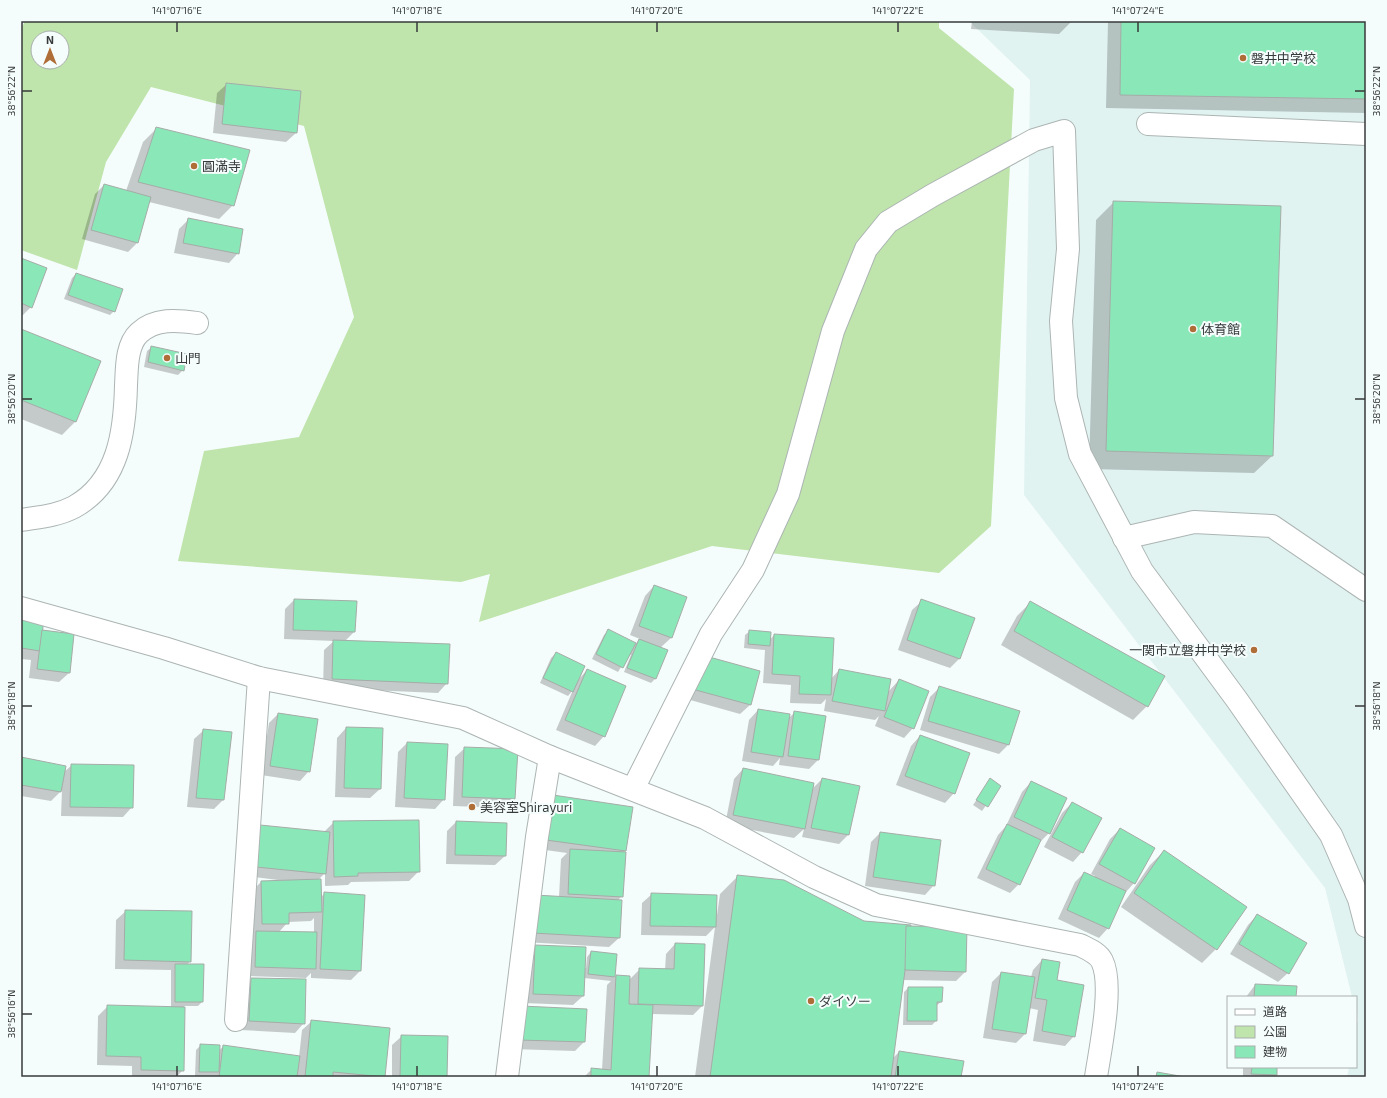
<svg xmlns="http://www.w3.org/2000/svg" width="1387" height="1098" font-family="'Exo 2','Noto Sans JP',sans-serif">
<rect width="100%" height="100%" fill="#f5fdfc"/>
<path fill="#e1f3f1" d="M969 21H1366V1077H1347L1349 1067H1356V1029L1358 1020 1356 997H1352L1325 888 1024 495 1030 80Z"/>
<path fill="#bfe4ac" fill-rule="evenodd" d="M25 21H939V28L1014 89 991 526 939 573 712 546 479 622 490 574 461 582 178 561 204 451 299 437 354 317 304 126 151 87 106 162 77 270 21 250V29ZM38 38H62V62H38Z"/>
<g fill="#0003" fill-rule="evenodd">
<path d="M972 21H1072L1059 34 971 29Z"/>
<path d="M1108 21H1366V113L1106 108Z"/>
<path d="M227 84 296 133 286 142 213 133 217 93Z"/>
<path d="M157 128 233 205 219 219 149 202 137 243 128 252 82 239 95 194 104 185 126 191 143 142Z"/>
<path d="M1114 202 1272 456 1254 473 1089 469 1096 220Z"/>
<path d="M188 220 238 253 229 263 174 253 179 229Z"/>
<path d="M21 259 31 307 22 316H21Z"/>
<path d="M76 274 114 311 110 315 64 299 72 278Z"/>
<path d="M21 330 76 421 62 435 21 419Z"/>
<path d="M152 347 183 370 178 375 144 367 147 351Z"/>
<path d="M654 586 686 598 671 638 660 648 655 679 651 683 624 672 631 655 629 654 618 672 592 659 604 635 609 631 635 644 640 639 630 635 645 596Z"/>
<path d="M294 600 354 632 345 641 447 683 438 693 323 688 324 650 334 641 284 639 285 609Z"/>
<path d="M922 601 959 659 950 668 898 650 912 610Z"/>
<path d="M1031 602 1147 706 1133 720 1001 645 1017 616Z"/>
<path d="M21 617 41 631 69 673 59 682 29 678 31 660 21 659Z"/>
<path d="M750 631 769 641 774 635 831 679 839 670 888 692 899 680 913 728 904 738 875 726 879 716 875 720 824 711 826 699 821 704 790 703 791 685 763 683 765 650 744 648 745 635Z"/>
<path d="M556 653 578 680 587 670 604 736 595 746 556 730 573 690 568 696 540 683 551 658Z"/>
<path d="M693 665 759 672 750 705 740 714 683 698Z"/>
<path d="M939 688 1008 745 999 754 920 730 930 697Z"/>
<path d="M758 710 788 719 795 712 818 760 809 769 779 765 780 758 773 766 742 761 749 720Z"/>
<path d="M278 714 309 771 300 781 261 775 269 723Z"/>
<path d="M346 728 380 789 370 798 335 797 337 738Z"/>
<path d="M204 730 231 733 223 800 214 809 187 807 194 739Z"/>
<path d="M920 736 954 793 945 803 896 785 911 746Z"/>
<path d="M407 743 444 799 435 809 395 807 398 752Z"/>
<path d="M465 748 514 798 505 808 453 806 455 757Z"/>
<path d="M21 758 64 772 72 765 132 807 123 817 61 816 62 790 51 801 21 796Z"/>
<path d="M743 769 812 789 822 779 848 835 839 844 802 837 804 829 794 838 725 825 734 779Z"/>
<path d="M990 780 1000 786 982 811 973 805Z"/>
<path d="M1031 782 1049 833 1040 842 1019 884 1010 893 977 878 998 835 1006 826 1022 792Z"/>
<path d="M1072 803 1082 852 1073 862 1044 847 1062 813Z"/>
<path d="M544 805 631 807 625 851 623 853 622 896 618 900 619 938 609 947 524 942 559 897 561 859 567 853 538 849Z"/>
<path d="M334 822 419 871 409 881 351 882 348 885 325 886V873L318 880 320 898 325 893 360 971 351 980 311 978V973L306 978 246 976 247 941 254 933H253L252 891 261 882 286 881 247 876 251 836 324 832ZM314 918V933L279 932 288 922 311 921Z"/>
<path d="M456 822 505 856 495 865 446 864 447 831Z"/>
<path d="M1120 829 1154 848 1134 883 1125 893 1108 928 1099 938 1058 919 1075 882 1084 873 1095 878V876L1091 874 1110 839Z"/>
<path d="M880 833 934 885 925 895 865 886 871 842Z"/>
<path d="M1164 851 1216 949 1202 963 1121 907 1150 865Z"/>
<path d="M738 876 864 922 965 972 956 981 903 980 893 1058 899 1052 960 1077H695L715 927 706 936 641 935 642 903 652 894 717 915 720 894Z"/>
<path d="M126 911 190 961 187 965 202 1002 198 1006H184L183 1070 176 1077H132V1066L97 1065 98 1016 108 1006 171 1008V970L115 969 116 920Z"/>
<path d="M1257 915 1288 973 1278 982 1230 954 1248 925Z"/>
<path d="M675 944 704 945 702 1006 693 1015 652 1014 648 1077H584L592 1069 602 1070 607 985 611 981 584 978 583 996 573 1005 524 1003 526 955 536 946 584 968H586L587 957 591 952 616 955 614 978 616 976 629 980 640 969 665 970 666 954Z"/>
<path d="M1042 960 1056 981 1074 1036 1065 1046 1033 1041 1038 1010 1029 1008 1025 1034 1016 1043 983 1038 992 982 1001 973 1031 977 1033 970Z"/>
<path d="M252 979 304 1023 295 1033 240 1030 242 988Z"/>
<path d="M1255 985 1295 997H1246Z"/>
<path d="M908 988 941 1002 936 1006V1021L932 1025H903L904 992Z"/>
<path d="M586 1010 584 1042 575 1051 511 1049 512 1016Z"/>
<path d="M312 1021 389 1029 384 1077 195 1076 196 1050 201 1045 218 1051 224 1046 299 1057 302 1030Z"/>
<path d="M402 1036 446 1077H392V1045Z"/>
<path d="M1243 1067H1276V1075L1274 1077H1243Z"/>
</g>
<g fill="#8ae8b8" stroke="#a5aca8">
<path d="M1121 21H1366V99L1120 95Z"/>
<path d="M226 83 301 91 297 133 222 124Z"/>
<path d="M156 127 250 150 234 206 138 182Z"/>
<path d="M104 184 151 197 138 243 91 230Z"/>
<path d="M1113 201 1281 206 1273 456 1106 451Z"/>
<path d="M188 218 243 229 239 254 183 243Z"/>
<path d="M21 258 47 268 32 308 21 303Z"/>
<path d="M76 273 123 289 115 312 68 295Z"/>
<path d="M21 329 101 361 76 422 21 400Z"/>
<path d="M151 346 187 354 184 371 148 362Z"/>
<path d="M654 585 687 597 672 638 639 626Z"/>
<path d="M294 599 357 601 355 632 293 630Z"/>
<path d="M921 599 975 618 960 659 907 640Z"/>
<path d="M1030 601 1165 676 1148 707 1014 631Z"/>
<path d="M21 616 44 619 40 651 21 648Z"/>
<path d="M608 629 636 643 623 668 596 654Z"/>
<path d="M42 630 74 634 70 673 37 669Z"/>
<path d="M749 630 771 632 770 646 748 644Z"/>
<path d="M774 634 834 638 831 695 799 694 800 676 772 674Z"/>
<path d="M639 639 668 650 656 679 627 668Z"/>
<path d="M333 640 450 644 448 684 332 679Z"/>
<path d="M556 652 585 666 573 692 543 678Z"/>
<path d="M702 655 760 671 751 705 692 689Z"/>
<path d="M587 669 626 686 605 737 565 720Z"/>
<path d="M839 669 891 679 885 711 832 701Z"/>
<path d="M899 679 929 691 914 729 884 717Z"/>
<path d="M939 686 1020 711 1009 745 928 721Z"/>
<path d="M758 709 790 714 783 757 751 752Z"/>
<path d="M794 711 826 716 819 760 788 756Z"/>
<path d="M278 713 318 719 310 772 270 766Z"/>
<path d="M346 727 383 728 381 789 344 788Z"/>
<path d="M203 729 232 732 224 800 196 798Z"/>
<path d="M920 735 970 753 955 794 905 776Z"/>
<path d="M407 742 448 744 445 800 404 798Z"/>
<path d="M464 747 518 749 515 799 462 797Z"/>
<path d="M21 757 66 766 61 792 21 785Z"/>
<path d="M71 764 134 765 133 808 70 807Z"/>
<path d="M743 768 814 783 805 829 733 815Z"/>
<path d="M822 778 860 786 849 835 811 828Z"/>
<path d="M990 778 1001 786 988 807 976 800Z"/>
<path d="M1031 781 1067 798 1050 834 1014 817Z"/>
<path d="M553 795 633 807 626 851 546 840Z"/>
<path d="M1072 802 1102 818 1083 853 1052 837Z"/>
<path d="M419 820 420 872 358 873V876L334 877 333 821Z"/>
<path d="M456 821 507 823 506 856 455 855Z"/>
<path d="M1007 824 1041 840 1020 885 986 869Z"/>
<path d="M260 825 330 832 326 874 256 867Z"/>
<path d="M1120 828 1155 848 1135 884 1099 864Z"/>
<path d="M880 832 941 840 935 886 873 877Z"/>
<path d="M570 849 626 852 623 897 568 894Z"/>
<path d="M1164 850 1247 907 1217 950 1134 893Z"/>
<path d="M1084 872 1126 891 1109 929 1067 910Z"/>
<path d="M737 875 784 880 864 921 911 925 891 1077H710Z"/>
<path d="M321 879 322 912 289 913V924H262L261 881Z"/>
<path d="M324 892 365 895 361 971 320 969Z"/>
<path d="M651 893 717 895 716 927 650 926Z"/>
<path d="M535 895 622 900 620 938 533 933Z"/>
<path d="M125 910 192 911 191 962 124 960Z"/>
<path d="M1257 914 1307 943 1289 974 1239 944Z"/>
<path d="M906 926 967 927 966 972 905 970Z"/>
<path d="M256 931 317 932 316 969 255 967Z"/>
<path d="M675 943 705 944 703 1006 638 1004 639 968 674 969Z"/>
<path d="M535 945 586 947 584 996 533 994Z"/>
<path d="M591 951 617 954 615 977 588 974Z"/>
<path d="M1042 959 1060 962 1057 980 1084 985 1075 1037 1042 1031 1047 1000 1035 998Z"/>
<path d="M175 964H204L203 1002H175Z"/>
<path d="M1001 972 1035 977 1026 1034 992 1029Z"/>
<path d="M616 975 630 976 629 1004 653 1005 649 1077H591V1068L611 1070Z"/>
<path d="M251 978 306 979 305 1024 249 1021Z"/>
<path d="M1255 984 1297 986 1296 997H1254Z"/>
<path d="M908 987H943L942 1002H937V1021H907Z"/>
<path d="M107 1005 185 1007 184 1071 141 1070V1057L106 1056Z"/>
<path d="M521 1006 587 1009 585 1042 520 1040Z"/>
<path d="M311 1020 390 1028 385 1077 333 1072V1077H305Z"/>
<path d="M401 1035 448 1036 447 1077H400Z"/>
<path d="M200 1044 220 1045 219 1072H199Z"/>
<path d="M223 1045 300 1056 297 1077H219Z"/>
<path d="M899 1051 964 1061 961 1077H895Z"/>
<path d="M1252 1067H1277V1075L1251 1074Z"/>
<path d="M1157 1072 1185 1077H1156Z"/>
</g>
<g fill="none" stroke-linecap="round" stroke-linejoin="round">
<g stroke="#acb5b3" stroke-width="24">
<g id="minor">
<path d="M1148 124 1366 134"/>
<path d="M21 520C39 517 57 516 74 507 119 482 125 431 126 385 127 369 126 345 139 333 155 318 177 320 197 323"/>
<path d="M1124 538 1194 522 1272 526 1366 590"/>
<path d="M21 608 164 648 259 678 463 718 550 757 705 818 814 877 876 905 1080 945C1088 949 1098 953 1102 961 1114 985 1100 1050 1096 1077"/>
<path d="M633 789 711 634 753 570 788 494 833 331 866 249 888 222 933 195 1034 140 1064 131 1068 249 1061 321 1066 398 1080 454 1142 571 1237 700 1331 835 1359 899 1366 926"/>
<path d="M236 1020 259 678"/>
<path d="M507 1077 537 837 550 757"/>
</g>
</g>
<use href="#minor" stroke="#fff" stroke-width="22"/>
</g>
<path fill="none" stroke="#373a3a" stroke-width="1.5" d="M177 22V32M417 22V32M657 22V32M898 22V32M1138 22V32M22 91H32M1355 91H1365M22 399H32M1355 399H1365M22 706H32M1355 706H1365M22 1014H32M177 1066V1076M417 1066V1076M657 1066V1076M898 1066V1076M1138 1066V1076"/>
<g fill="#af6e38" stroke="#f5fdfc" stroke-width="1.5">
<circle cx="1243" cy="58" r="4"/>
<circle cx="194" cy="166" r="4"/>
<circle cx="1193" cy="329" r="4"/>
<circle cx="167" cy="358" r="4"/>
<circle cx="1254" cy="650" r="4"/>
<circle cx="472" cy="807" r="4"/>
<circle cx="811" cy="1001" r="4"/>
</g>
<g text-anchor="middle" stroke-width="4" stroke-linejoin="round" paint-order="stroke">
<g font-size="13" fill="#373a3a" stroke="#f5fdfc" text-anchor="start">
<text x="1251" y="63">磐井中学校</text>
<text x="202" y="171">圓滿寺</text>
<text x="1201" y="334">体育館</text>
<text x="175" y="363">山門</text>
<text x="1246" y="655" text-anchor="end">一関市立磐井中学校</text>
<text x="480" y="812">美容室Shirayuri</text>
<text x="819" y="1006">ダイソー</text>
</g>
</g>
<rect width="1387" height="1098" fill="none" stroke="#f5fdfc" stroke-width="44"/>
<rect x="1227" y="996" width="130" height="72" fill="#f5fdfc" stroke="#a9afae"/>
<rect x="1235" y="1009" width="20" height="6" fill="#ffffff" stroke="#a9afae"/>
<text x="1263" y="1016" font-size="12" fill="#373a3a">道路</text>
<rect x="1235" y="1026" width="20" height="12" fill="#bfe4ac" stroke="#a9afae"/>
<text x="1263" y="1036" font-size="12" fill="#373a3a">公園</text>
<rect x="1235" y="1046" width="20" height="12" fill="#8ae8b8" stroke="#a9afae"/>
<text x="1263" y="1056" font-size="12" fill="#373a3a">建物</text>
<g transform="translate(50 50)"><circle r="19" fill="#f5fdfc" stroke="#a9afae"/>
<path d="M0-3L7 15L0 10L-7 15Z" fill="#af6e38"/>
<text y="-6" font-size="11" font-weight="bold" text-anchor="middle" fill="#373a3a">N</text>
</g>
<rect x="22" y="22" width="1343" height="1054" fill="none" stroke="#373a3a" stroke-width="1.5"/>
<g font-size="10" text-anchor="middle" fill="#373a3a">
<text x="177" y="14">141°07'16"E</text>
<text x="417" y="14">141°07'18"E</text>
<text x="657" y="14">141°07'20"E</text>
<text x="898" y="14">141°07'22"E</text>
<text x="1138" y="14">141°07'24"E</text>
<text transform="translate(11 91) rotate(-90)" y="4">38°56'22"N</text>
<text transform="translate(1376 91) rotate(-90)" y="4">38°56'22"N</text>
<text transform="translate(11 399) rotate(-90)" y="4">38°56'20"N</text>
<text transform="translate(1376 399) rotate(-90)" y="4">38°56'20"N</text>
<text transform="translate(11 706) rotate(-90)" y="4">38°56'18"N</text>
<text transform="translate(1376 706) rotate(-90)" y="4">38°56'18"N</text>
<text transform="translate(11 1014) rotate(-90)" y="4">38°56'16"N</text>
<text x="177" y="1090">141°07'16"E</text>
<text x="417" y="1090">141°07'18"E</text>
<text x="657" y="1090">141°07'20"E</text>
<text x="898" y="1090">141°07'22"E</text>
<text x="1138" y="1090">141°07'24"E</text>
</g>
</svg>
